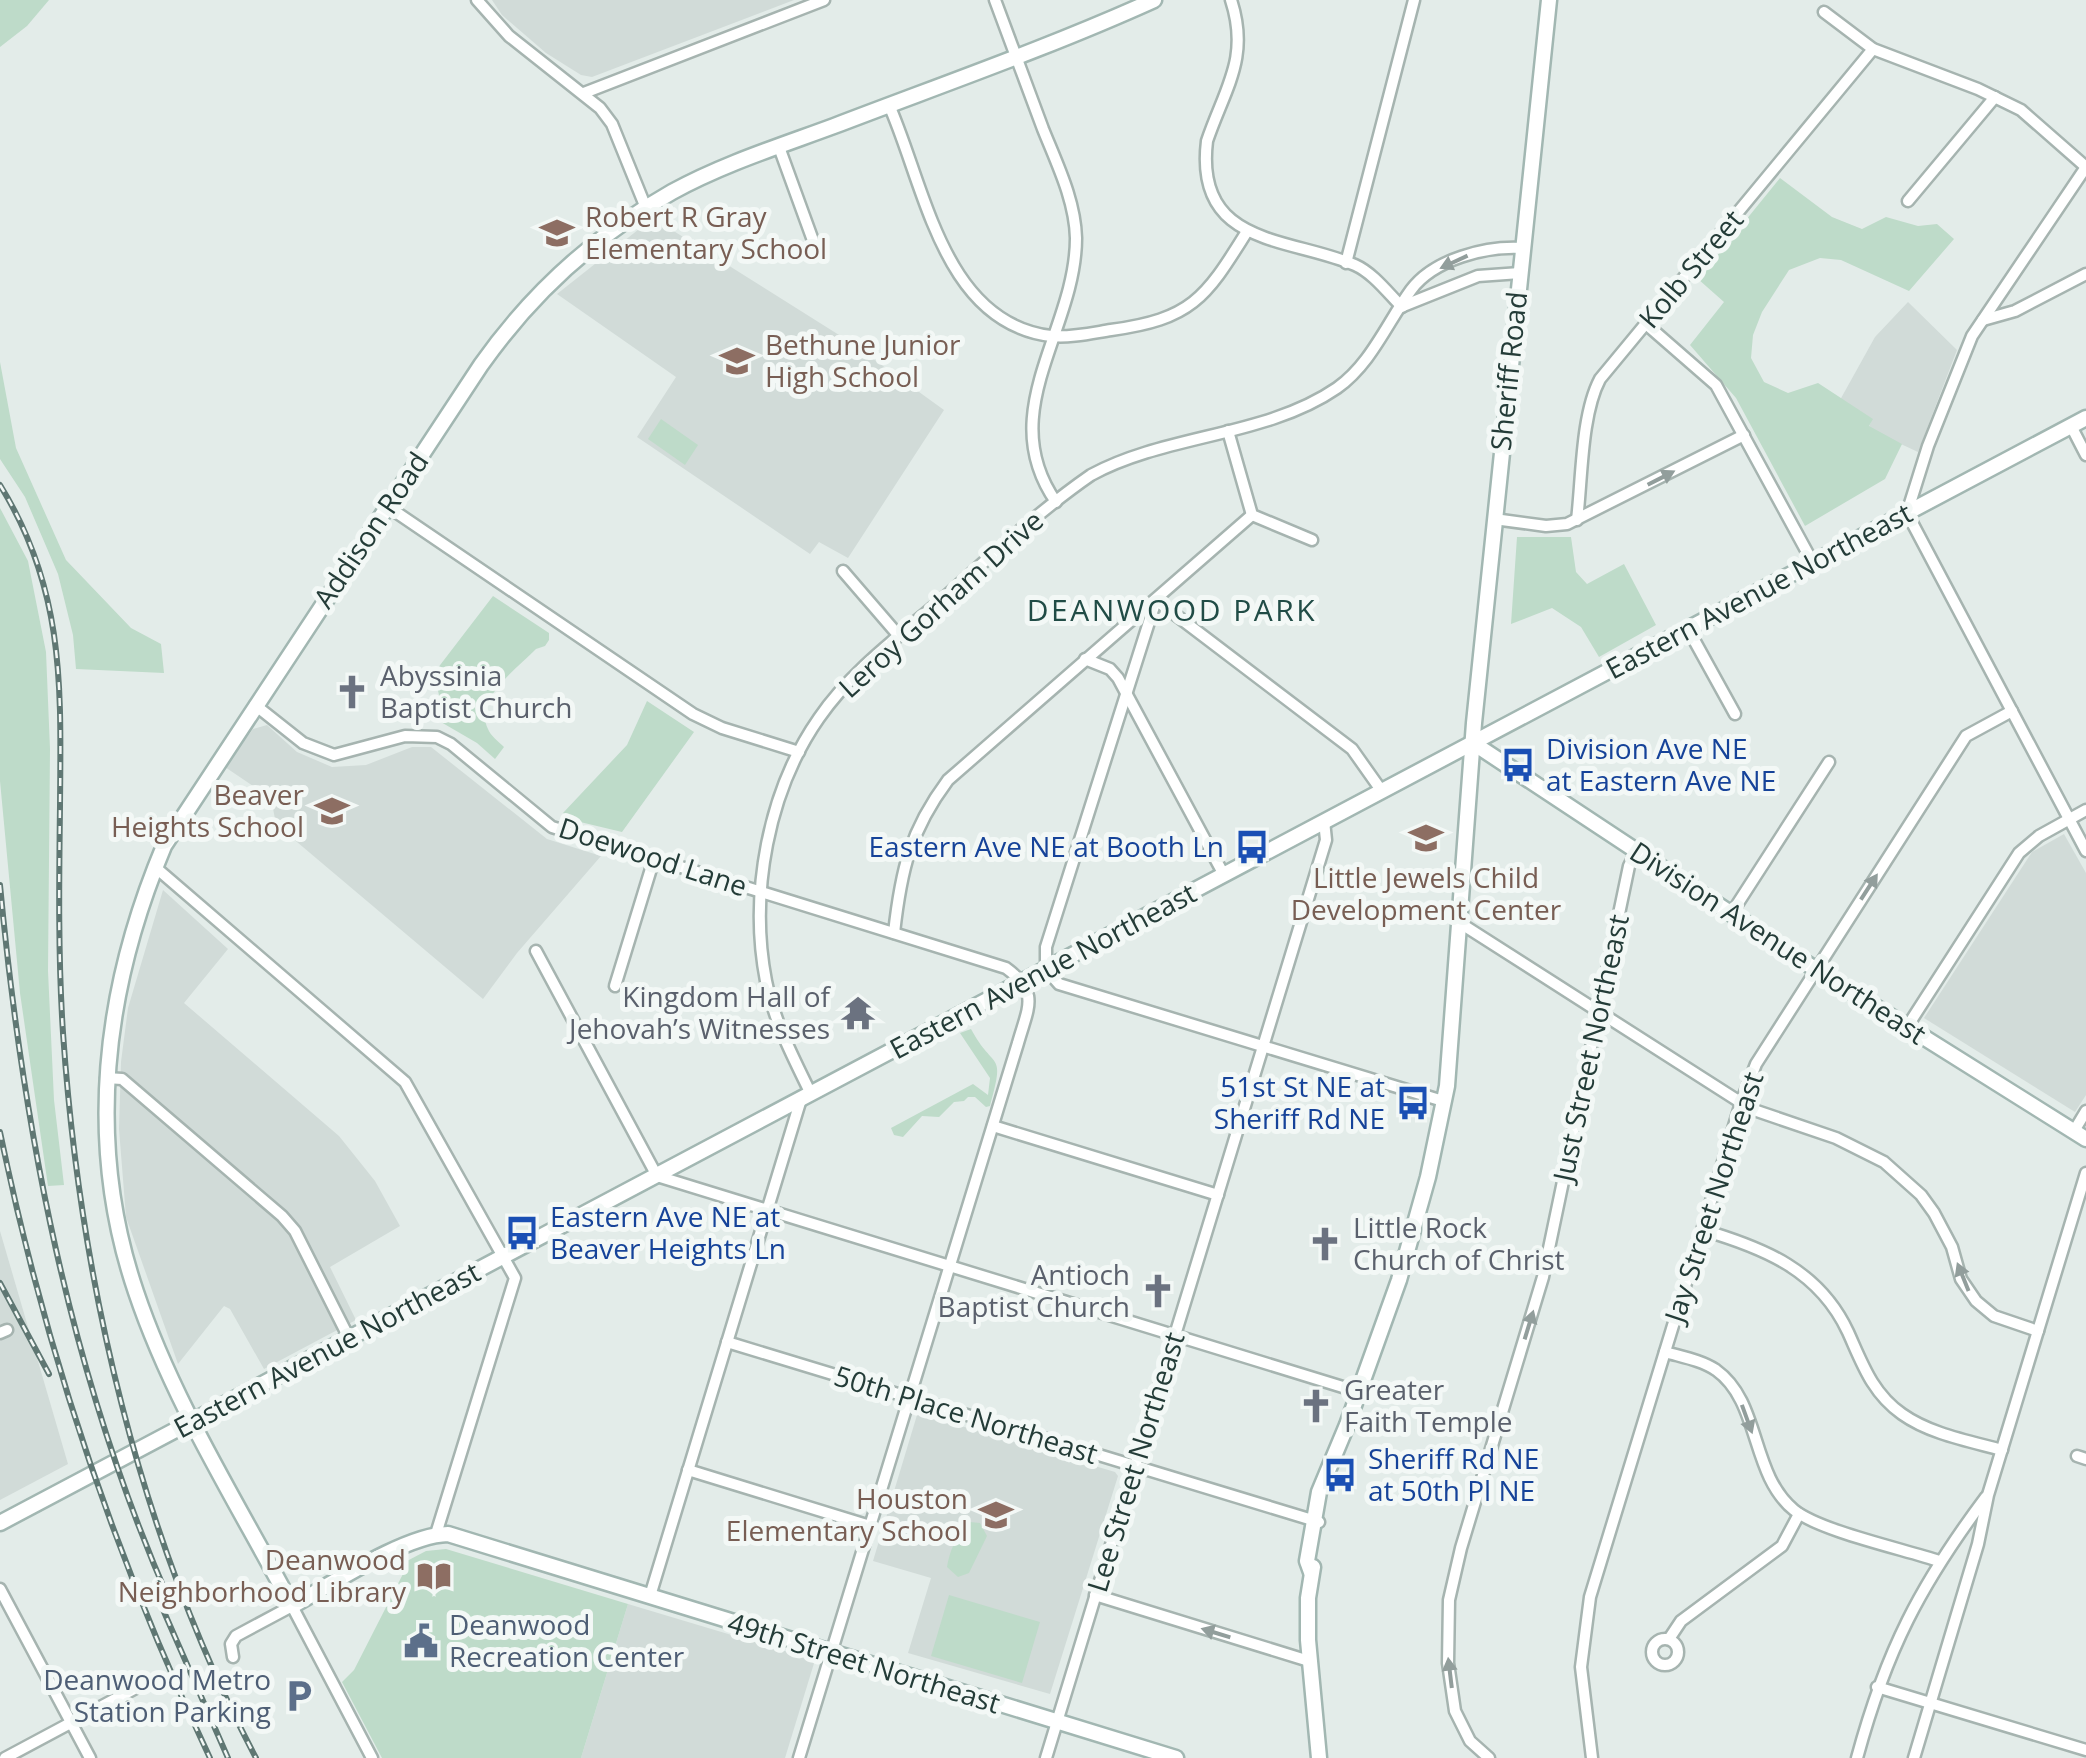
<svg xmlns="http://www.w3.org/2000/svg" width="2086" height="1758" font-family="'Open Sans',sans-serif">
<rect width="100%" height="100%" fill="#e3ece9"/>
<g fill="#d1dbd8">
<path d="M492 0H794L592 77 581 75 546 53 502 15Z"/>
<path d="M653 218 847 340 944 410 848 558 819 542 810 554 637 437 676 377 557 294Z"/>
<path d="M1908 302 1957 350 1918 452 1873 431 1869 427 1872 419 1840 400 1875 337Z"/>
<path d="M267 725 297 752 332 767 366 765 412 747H431L547 839 601 856 517 953 483 999 297 842 275 819 271 798 225 767 253 729Z"/>
<path d="M2064 834 2086 873V1095L2075 1112 1924 1018 2032 852Z"/>
<path d="M163 890 228 949 184 1003 339 1136 375 1181 400 1226 330 1267 356 1320 264 1369 230 1309 224 1306 178 1364 126 1217 119 1129 121 1062 128 1008Z"/>
<path d="M0 1231 68 1464 0 1500Z"/>
<path d="M921 1414 1115 1472 1118 1476 1050 1694 908 1653 931 1578 873 1561 917 1415Z"/>
<path d="M628 1604 815 1660 785 1758H581Z"/>
</g>
<g fill="#bedbc9">
<path d="M0 0H49L27 26 0 47Z"/>
<path d="M1780 178 1832 217 1862 229 1886 217 1918 226 1937 224 1954 239 1909 291 1841 260 1820 258 1789 270 1762 312 1753 335 1751 358 1764 382 1788 393 1818 383 1873 419 1869 426 1902 444 1885 479 1805 526 1736 398 1690 345 1724 302 1698 279Z"/>
<path d="M0 362 16 448 66 560 131 628 161 644 164 673 76 669 73 635 58 574 25 497 0 459Z"/>
<path d="M661 419 698 445 685 465 648 439Z"/>
<path d="M0 508 28 561 46 652 50 749 48 971 54 1100 64 1185 48 1186 20 993 0 781Z"/>
<path d="M1517 537H1571L1576 572 1587 584 1624 564 1656 625 1599 657 1581 627 1552 608 1511 624Z"/>
<path d="M493 596 549 633V640L545 646 536 649C518 668 473 699 488 729 490 735 499 742 504 747L495 759 477 743 434 718 439 695 434 673Z"/>
<path d="M647 701 694 732 622 832 576 821 563 813 627 745Z"/>
<path d="M971 1029C994 1072 1006 1049 990 1106L986 1107 975 1097H968L964 1101 954 1102 939 1117 922 1116 903 1137 894 1135 891 1128 973 1084 988 1095 990 1078 960 1033Z"/>
<path d="M970 1522 980 1523 987 1536 969 1573 958 1577 947 1567C949 1552 958 1531 970 1522Z"/>
<path d="M446 1549 628 1604 581 1758H382L342 1682 354 1670 405 1570V1562L426 1551Z"/>
<path d="M949 1595 1040 1622 1022 1683 931 1656Z"/>
</g>
<g fill="none" stroke-linecap="round" stroke-linejoin="round">
<g stroke="#a6b4b0" stroke-width="15">
<g id="street">
<path d="M477 0 509 36 600 108 612 124 646 208"/>
<path d="M995 0C1011 43 1027 86 1043 129 1057 164 1075 200 1076 238 1076 331 993 412 1056 502"/>
<path d="M1231 0C1250 58 1225 88 1207 141 1194 247 1290 237 1355 265 1373 273 1388 293 1402 307"/>
<path d="M1824 12 1873 49 1978 89 2021 110 2086 167"/>
<path d="M584 93 824 0"/>
<path d="M889 105C925 186 943 323 1051 336 1070 338 1092 333 1111 330 1191 319 1205 299 1246 233"/>
<path d="M779 147 815 246"/>
<path d="M2086 167 1972 336 1928 446 1907 513 2086 851"/>
<path d="M1908 201 1995 97"/>
<path d="M1346 263 1414 0"/>
<path d="M1403 306 1478 276 1520 273"/>
<path d="M1983 320 2015 311 2086 274"/>
<path d="M1646 324 1716 385 1813 563"/>
<path d="M2071 426 2086 455"/>
<path d="M1228 431 1252 515 1312 540"/>
<path d="M387 506 693 714 722 728 799 752"/>
<path d="M1494 519 1546 526 1567 524 1744 435"/>
<path d="M1577 520C1582 479 1581 415 1600 379L1873 49"/>
<path d="M843 571 899 636"/>
<path d="M1688 629 1735 714"/>
<path d="M1085 659 1110 669 1118 678 1224 875"/>
<path d="M255 705 303 743 334 755 405 736 437 737 451 744 552 827 1006 968C1040 993 1028 1007 1018 1043L799 1758"/>
<path d="M1381 790 1352 749 1156 600 1046 947V969L1059 984 1443 1101"/>
<path d="M155 867 405 1082 515 1278 436 1534"/>
<path d="M1731 914 1829 762"/>
<path d="M1460 923 1751 1109 1836 1138 1884 1162 1921 1195 1934 1213 1952 1247 1961 1279 1976 1301 1994 1316 2038 1331"/>
<path d="M894 933C901 870 910 831 948 780L1252 515"/>
<path d="M536 951 657 1176 1359 1392"/>
<path d="M615 986 654 859"/>
<path d="M1907 1027 2019 853 2039 836 2086 810"/>
<path d="M106 1078 122 1079 282 1216 295 1231 349 1338"/>
<path d="M811 1094C793 1057 774 1021 766 981 749 894 768 791 819 718 852 670 901 635 945 597 992 555 1039 511 1091 475 1166 434 1266 437 1337 388 1371 364 1387 323 1411 290 1434 259 1486 246 1522 248"/>
<path d="M993 1126 1218 1195"/>
<path d="M2074 1131 2086 1111"/>
<path d="M1703 1230C1764 1248 1819 1270 1848 1332 1862 1363 1872 1393 1902 1414 1930 1434 1969 1441 2002 1450"/>
<path d="M0 1333 7 1330"/>
<path d="M727 1342 1319 1522"/>
<path d="M1665 1352C1682 1357 1701 1360 1716 1370 1761 1402 1750 1474 1794 1510 1820 1531 1903 1549 1939 1561"/>
<path d="M2077 1456 2086 1459"/>
<path d="M688 1470 870 1526"/>
<path d="M0 1589 90 1758"/>
<path d="M1095 1595 1309 1661"/>
<path d="M650 1596 801 1099"/>
<circle cx="1665" cy="1652" r="13"/>
<path d="M1669 1639 1681 1621 1782 1546 1799 1514"/>
<path d="M233 1657 231 1644 236 1636 292 1606 372 1758"/>
<path d="M1877 1687 2086 1750"/>
<path d="M5 1758 149 1681"/>
<path d="M1046 1758 1326 840 1324 821"/>
<path d="M1489 1758 1470 1741 1455 1711 1448 1663 1449 1600 1461 1548 1543 1277 1629 866 1636 852"/>
<path d="M1592 1758 1581 1667 1590 1597 1741 1103 1756 1064 1966 736 2012 711"/>
<path d="M1857 1758C1886 1651 1920 1585 1986 1497"/>
<path d="M1914 1758 1978 1544 1988 1495 2086 1173"/>
</g>
</g>
<g stroke="#a2b7b2" stroke-width="19">
<g id="secondary">
<path d="M1154 0C1050 47 941 85 834 126 780 146 723 164 672 192 596 235 531 294 481 365L164 846C104 989 85 1142 136 1292 173 1402 238 1504 292 1606 332 1584 405 1535 448 1534L1176 1758"/>
<path d="M1473 743 1815 969 2086 1139"/>
<path d="M0 1523 2086 418"/>
<path d="M1313 1567 1308 1598V1640L1319 1758"/>
<path d="M1311 1572 1307 1561 1319 1492 1347 1425 1399 1280 1428 1177 1447 1086 1474 723 1549 0"/>
</g>
</g>
<use href="#street" stroke="#fff" stroke-width="10"/>
<use href="#secondary" stroke="#fff" stroke-width="14"/>
<g stroke="#5f7773" stroke-width="6">
<g id="rail">
<path d="M0 485C65 590 61 687 60 806 59 881 58 957 63 1033 80 1282 139 1536 256 1758"/>
<path d="M0 885C23 1130 70 1375 170 1602"/>
<path d="M0 1132C45 1350 115 1558 210 1758"/>
<path d="M0 1283 49 1374"/>
<path d="M154 1589 228 1758"/>
</g>
</g>
<use href="#rail" stroke="#f3f8f6" stroke-width="2.5" stroke-dasharray="8" stroke-linecap="butt"/>
</g>
<defs><path id="oneway-solid" d="M-6-.8H1V-3.2L6.5 0L1 3.2V.8H-6Z" transform="scale(2.5)"/></defs>
<g fill="#929e9c">
<use href="#oneway-solid" transform="translate(1454 262) rotate(155)"/>
<use href="#oneway-solid" transform="translate(1661 478) rotate(-27)"/>
<use href="#oneway-solid" transform="translate(1869 887) rotate(-57)"/>
<use href="#oneway-solid" transform="translate(1963 1277) rotate(-112)"/>
<use href="#oneway-solid" transform="translate(1529 1325) rotate(-73)"/>
<use href="#oneway-solid" transform="translate(1747 1419) rotate(70)"/>
<use href="#oneway-solid" transform="translate(1216 1633) rotate(-163)"/>
<use href="#oneway-solid" transform="translate(1450 1673) rotate(-97)"/>
</g>
<defs>
<g id="school-bare" transform="scale(2.7)"><path d="M0-5L7-2L0 1L-7-2ZM-4 1L0 2.5L4 1V4Q0 6-4 4Z" fill="#8d6e63" stroke="#f3f8f6" stroke-width="2.5" paint-order="stroke"/></g>
<g id="church-bare" transform="scale(2.7)"><path d="M-1.2-6h2.4v3.5h3.3v2.4h-3.3V6h-2.4V-.1h-3.3v-2.4h3.3Z" fill="#6b7280" stroke="#f3f8f6" stroke-width="2.5" paint-order="stroke"/></g>
<g id="bus-bare" transform="scale(2.7)"><path d="M-5-6H5V4H4V6H2V4H-2V6H-4V4H-5ZM-3.5-4V0h7V-4ZM-3.5 1.2v1.5H-2V1.2ZM2 1.2v1.5H3.5V1.2Z" fill="#1a4fb4" stroke="#f3f8f6" stroke-width="2.5" paint-order="stroke"/></g>
<g id="temple-bare" transform="scale(2.7)"><path d="M0-6L5-2H3V0L6.5 2.5H4V6H1.5V3h-3V6H-4V2.5H-6.5L-3 0V-2H-5Z" fill="#6b7280" stroke="#f3f8f6" stroke-width="2.5" paint-order="stroke"/></g>
<g id="library-bare" transform="scale(2.7)"><path d="M-6-4Q-3-5.5-.7-3.5V5Q-3 3-6 4ZM6-4Q3-5.5 .7-3.5V5Q3 3 6 4Z" fill="#8d6e63" stroke="#f3f8f6" stroke-width="2.5" paint-order="stroke"/></g>
<g id="civic-bare" transform="scale(2.7)"><path d="M-.6-6.5H3V-4.5H.6V-3L4-1V1h2V6H-6V1h2V-1L-.6-3ZM-1.2 2.5V6h2.4V2.5Z" fill="#5c6f8a" stroke="#f3f8f6" stroke-width="2.5" paint-order="stroke"/></g>
<g id="parking-bare" transform="scale(2.7)"><path d="M-3.5-5.5H1a3.5 3.5 0 0 1 0 7H-1V5.5H-3.5ZM-1-3.4V-.6H.8a1.4 1.4 0 0 0 0-2.8Z" fill="#5c6f8a" stroke="#f3f8f6" stroke-width="2.5" paint-order="stroke"/></g>
</defs>
<g fill-rule="evenodd">
<use href="#school-bare" x="557" y="233"/>
<use href="#school-bare" x="737" y="361"/>
<use href="#church-bare" x="352" y="692"/>
<use href="#bus-bare" x="1518" y="765"/>
<use href="#school-bare" x="332" y="811"/>
<use href="#school-bare" x="1426" y="838"/>
<use href="#bus-bare" x="1252" y="847"/>
<use href="#temple-bare" x="858" y="1013"/>
<use href="#bus-bare" x="1413" y="1103"/>
<use href="#bus-bare" x="522" y="1233"/>
<use href="#church-bare" x="1325" y="1244"/>
<use href="#church-bare" x="1158" y="1291"/>
<use href="#church-bare" x="1316" y="1406"/>
<use href="#bus-bare" x="1340" y="1475"/>
<use href="#school-bare" x="996" y="1515"/>
<use href="#library-bare" x="434" y="1576"/>
<use href="#civic-bare" x="421" y="1641"/>
<use href="#parking-bare" x="299" y="1696"/>
</g>
<g text-anchor="middle" stroke-width="10" stroke-linejoin="round" paint-order="stroke">
<g font-size="28" fill="#785e54" stroke="#f3f8f6" text-anchor="end">
<text x="585" y="227" text-anchor="start">Robert R Gray<tspan x="585" dy="32">Elementary School</tspan></text>
<text x="765" y="355" text-anchor="start">Bethune Junior<tspan x="765" dy="32">High School</tspan></text>
<text x="304" y="805">Beaver<tspan x="304" dy="32">Heights School</tspan></text>
<text x="1426" y="888" text-anchor="middle">Little Jewels Child<tspan x="1426" dy="32">Development Center</tspan></text>
<text x="968" y="1509">Houston<tspan x="968" dy="32">Elementary School</tspan></text>
<text x="406" y="1570">Deanwood<tspan x="406" dy="32">Neighborhood Library</tspan></text>
</g>
<g font-size="28" fill="#243c38" stroke="#f3f8f6">
<text transform="translate(1691 269) rotate(-50)" y="10">Kolb Street</text>
<text transform="translate(1509 371) rotate(-84)" y="10">Sheriff Road</text>
<text transform="translate(371 530) rotate(-56)" y="10">Addison Road</text>
<text transform="translate(1759 591) rotate(-28)" y="10">Eastern Avenue Northeast</text>
<text transform="translate(941 604) rotate(-42)" y="10">Leroy Gorham Drive</text>
<text transform="translate(653 857) rotate(18)" y="10">Doewood Lane</text>
<text transform="translate(1778 943) rotate(33)" y="10">Division Avenue Northeast</text>
<text transform="translate(1043 971) rotate(-28)" y="10">Eastern Avenue Northeast</text>
<text transform="translate(1591 1048) rotate(-78)" y="10">Just Street Northeast</text>
<text transform="translate(1714 1197) rotate(-72)" y="10">Jay Street Northeast</text>
<text transform="translate(327 1350) rotate(-28)" y="10">Eastern Avenue Northeast</text>
<text transform="translate(966 1415) rotate(17)" y="10">50th Place Northeast</text>
<text transform="translate(1136 1462) rotate(-73)" y="10">Lee Street Northeast</text>
<text transform="translate(864 1663) rotate(17)" y="10">49th Street Northeast</text>
</g>
<g font-size="28" fill="#5b616d" stroke="#f3f8f6" text-anchor="start">
<text x="380" y="686">Abyssinia<tspan x="380" dy="32">Baptist Church</tspan></text>
<text x="830" y="1007" text-anchor="end">Kingdom Hall of<tspan x="830" dy="32">Jehovah’s Witnesses</tspan></text>
<text x="1353" y="1238">Little Rock<tspan x="1353" dy="32">Church of Christ</tspan></text>
<text x="1130" y="1285" text-anchor="end">Antioch<tspan x="1130" dy="32">Baptist Church</tspan></text>
<text x="1344" y="1400">Greater<tspan x="1344" dy="32">Faith Temple</tspan></text>
</g>
<g font-size="28" fill="#164399" stroke="#f3f8f6" text-anchor="start">
<text x="1546" y="759">Division Ave NE<tspan x="1546" dy="32">at Eastern Ave NE</tspan></text>
<text x="1224" y="857" text-anchor="end">Eastern Ave NE at Booth Ln</text>
<text x="1385" y="1097" text-anchor="end">51st St NE at<tspan x="1385" dy="32">Sheriff Rd NE</tspan></text>
<text x="550" y="1227">Eastern Ave NE at<tspan x="550" dy="32">Beaver Heights Ln</tspan></text>
<text x="1368" y="1469">Sheriff Rd NE<tspan x="1368" dy="32">at 50th Pl NE</tspan></text>
</g>
<g font-size="28" fill="#4e5e75" stroke="#f3f8f6" text-anchor="start">
<text x="449" y="1635">Deanwood<tspan x="449" dy="32">Recreation Center</tspan></text>
<text x="271" y="1690" text-anchor="end">Deanwood Metro<tspan x="271" dy="32">Station Parking</tspan></text>
</g>
<g font-size="30" letter-spacing="2.5" fill="#214c46" stroke="#f3f8f6">
<text x="1172" y="621">DEANWOOD PARK</text>
</g>
</g>
</svg>
